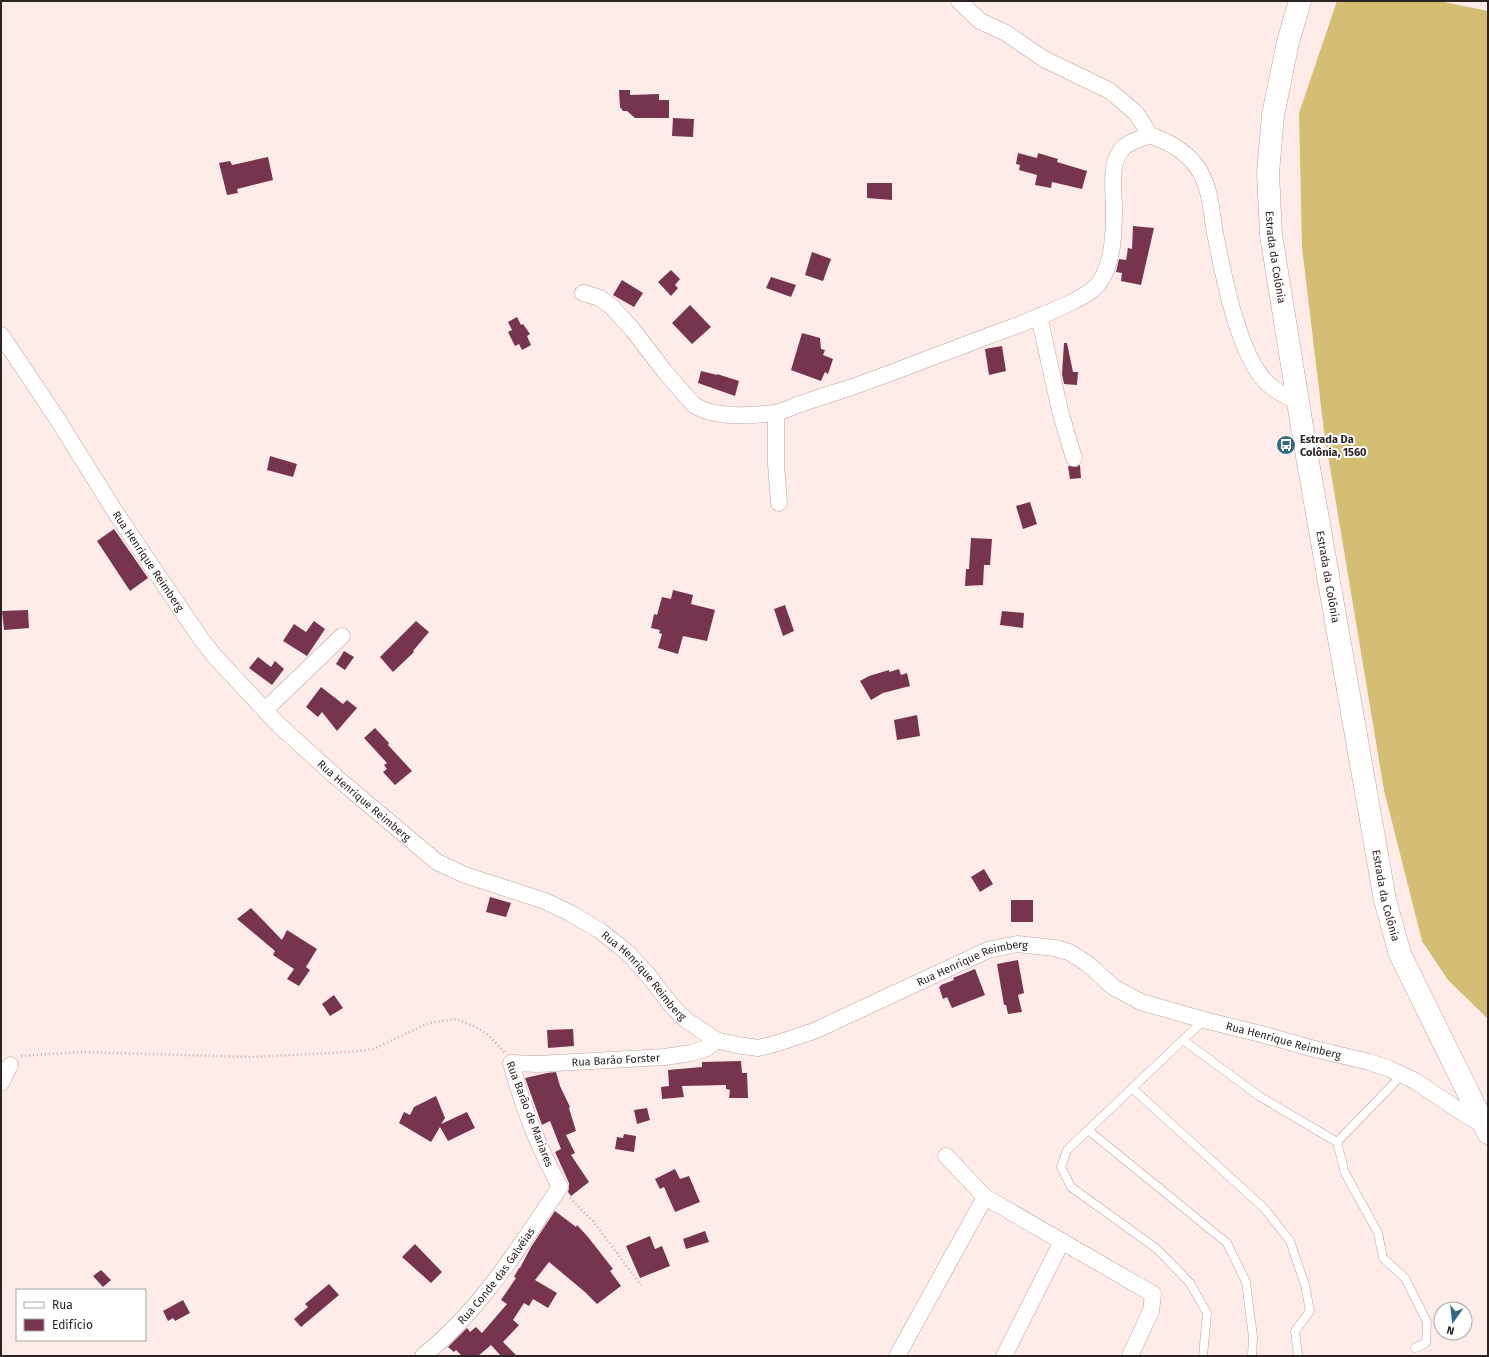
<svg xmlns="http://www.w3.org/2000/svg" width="1489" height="1357" font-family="'Fira Sans',sans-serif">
<rect width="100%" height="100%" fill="#ffebe8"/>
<path fill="#d3be73" d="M1337 1H1439L1488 11V1019L1448 980 1422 941 1384 790 1324 431 1302 247 1299 113Z"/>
<g fill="#77344e">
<path d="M619 90H630V95L659 94V100H669V118H635L627 111H623L620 107Z"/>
<path d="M673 118 694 119 693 137 672 136Z"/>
<path d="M1018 153 1037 158 1038 153 1058 159 1057 162 1087 171 1082 189 1052 182 1051 188 1035 185 1037 175 1019 170 1020 165 1016 164Z"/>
<path d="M268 157 273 180 237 189 238 193 227 195 219 163 230 161 232 165Z"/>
<path d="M867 183H892V200L867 198Z"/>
<path d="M1133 226 1154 228 1141 285 1121 281 1122 273 1116 272 1119 259 1126 260 1128 248 1132 249Z"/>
<path d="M812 252 831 259 823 281 805 275Z"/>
<path d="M671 270 680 279 675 285 678 288 671 296 658 282Z"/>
<path d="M771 277 796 285 791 297 766 288Z"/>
<path d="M622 280 643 293 634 307 613 295Z"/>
<path d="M690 305 711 327 692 344 672 323Z"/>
<path d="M517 317 521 325 523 324 530 334 527 336 531 345 522 350 519 344 515 346 508 332 512 330 508 322Z"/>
<path d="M802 333 820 338 821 349 825 350 823 355 833 359 828 374 825 372 821 381 791 370Z"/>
<path d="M1064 343H1067L1073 372H1078L1077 385 1064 384 1062 374Z"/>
<path d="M1002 346 1006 371 989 375 985 349Z"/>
<path d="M701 371 717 375V374L739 381 735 396 698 383Z"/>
<path d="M270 456 297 464 293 477 267 470Z"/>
<path d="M1080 465 1081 478 1070 479 1068 466 1076 467Z"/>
<path d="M1030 502 1037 524 1023 529 1016 506Z"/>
<path d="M114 529 148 578 130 591 97 541Z"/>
<path d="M971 538 992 539 990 565H984L983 585 965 586 966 569H969Z"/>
<path d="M673 590 693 595 691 604 715 610 707 641 683 636 678 654 658 648 662 634 659 633 660 630 651 628 654 614 657 615 662 597 671 599Z"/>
<path d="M785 605 794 631 783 636 774 609Z"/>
<path d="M28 610 29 628 4 630 2 611Z"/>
<path d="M1002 611 1024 613 1023 628 1000 625Z"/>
<path d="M314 621 325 629 307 656 283 641 294 624 306 632Z"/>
<path d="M416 621 429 632 413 651 414 652 393 672 380 657Z"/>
<path d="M344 651 354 657 345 670 336 664Z"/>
<path d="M258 657 271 667 275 661 284 669 272 685 249 668Z"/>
<path d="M899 669 901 675 907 673 910 686 883 693 871 700 860 681 869 676 889 670V672Z"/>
<path d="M321 687 343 704 347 700 357 708 337 731 322 712 318 717 306 707Z"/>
<path d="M917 715 920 736 897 740 894 720Z"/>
<path d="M375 728 389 743 388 745 412 771 395 785 383 772 387 769 384 765 387 763 364 738Z"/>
<path d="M984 869 993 884 980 892 971 877Z"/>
<path d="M490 897 511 903 506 917 486 912Z"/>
<rect x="1011" y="900" width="22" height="22"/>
<path d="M251 908 282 940 287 930 317 949 306 967 310 970 299 986 287 979 294 969 273 955 275 951 237 919Z"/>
<path d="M1018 960 1024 993 1018 995 1022 1012 1008 1014 1006 1005H1004L997 964Z"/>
<path d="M975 969 985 995 952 1008 947 997 943 999 939 987 941 986V985L954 980 953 978Z"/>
<path d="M334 995 343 1008 330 1016 322 1004Z"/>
<path d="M573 1029 574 1046 548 1048 547 1030Z"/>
<path d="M741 1061 742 1073H747L748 1098H729L730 1090 726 1089V1085L682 1086 684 1097 662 1099 661 1087 669 1086 668 1070 702 1067V1062Z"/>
<path d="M556 1072 560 1086 570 1107 569 1108 576 1131 566 1135 575 1153 571 1155 589 1182 571 1196 568 1192 569 1188V1183L555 1152 561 1149 550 1121 542 1125 525 1078 547 1073Z"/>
<path d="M436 1096 445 1118 441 1124 467 1112 475 1128 448 1141 440 1127 431 1142 399 1123 404 1112 410 1115 414 1107Z"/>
<path d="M647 1108 650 1120 637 1124 634 1110Z"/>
<path d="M624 1134 636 1136 634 1152 615 1149 617 1137 623 1138Z"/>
<path d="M675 1169 680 1179 689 1176 700 1202 675 1212 664 1187 660 1189 655 1179Z"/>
<path d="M555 1211 576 1227 577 1225 588 1237 613 1269 610 1271 621 1286 597 1304 585 1292 549 1262 535 1280 557 1293 548 1308 533 1299 529 1306 524 1303 513 1320 519 1325 503 1342 517 1356H501L491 1345 478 1356H462L456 1350 454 1352 448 1347 467 1328 470 1332 476 1327 482 1333 507 1304 501 1300 516 1278 514 1277 519 1268H520L531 1247Z"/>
<path d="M705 1231 709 1242 686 1249 683 1239Z"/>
<path d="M650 1236 655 1249 662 1246 670 1266 640 1278 626 1246Z"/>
<path d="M415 1244 442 1272 431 1283 402 1257Z"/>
<path d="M101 1270 111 1280 103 1287 93 1276Z"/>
<path d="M329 1284 339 1295 301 1327 294 1319 308 1307 305 1304Z"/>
<path d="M183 1300 190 1313 175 1321 173 1318 168 1321 163 1311Z"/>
</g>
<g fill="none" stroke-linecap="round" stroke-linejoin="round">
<g stroke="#b7a5a2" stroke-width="9">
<g id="lane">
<path d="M1183 1040 1259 1096 1337 1142 1345 1173 1378 1233 1383 1258 1405 1278 1427 1322 1426 1343 1415 1348"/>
<path d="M1132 1088 1265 1209 1290 1241 1305 1285 1310 1311 1295 1331 1298 1356"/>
<path d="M1088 1130 1227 1243 1246 1282 1253 1337 1252 1356"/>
<path d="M1337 1142 1403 1074"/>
<path d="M1203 1356 1207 1313 1190 1283 1157 1249 1071 1187 1061 1167 1067 1150 1204 1020"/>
</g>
</g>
<g stroke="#b7a5a2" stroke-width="17">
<g id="street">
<path d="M959 1 980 21 1006 33 1044 59 1110 91 1136 113 1150 135"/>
<path d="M583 293 600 298 612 307 633 330 665 372 694 405C714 418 751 416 774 413 782 412 790 408 797 405 812 400 826 395 840 391 880 378 918 362 957 348 994 333 1034 321 1070 303 1080 298 1095 291 1101 280 1113 261 1114 232 1114 209 1114 190 1108 160 1125 146 1132 141 1142 138 1150 135 1168 142 1185 150 1197 167 1211 187 1211 211 1215 233 1223 273 1238 356 1268 384 1277 392 1287 397 1299 402"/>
<path d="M1039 316 1060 411 1074 458"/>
<path id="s1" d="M1 335 56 417 114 510 201 639 217 659 279 725 336 777 437 862 465 875 545 901 570 913 599 930 628 953 648 975 672 1006 686 1020 716 1040 737 1045 758 1048 778 1043 814 1031 988 950 1017 944 1027 945 1055 948 1069 952 1088 964 1113 987 1141 1002 1204 1020 1261 1034 1311 1048 1369 1062 1388 1068 1415 1081 1466 1115 1485 1126"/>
<path d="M776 413V464L779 503"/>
<path d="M265 710 342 636"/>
<path d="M1 1083 10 1065"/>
<path d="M946 1156 985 1197 1153 1294 1151 1311 1130 1356"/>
<path id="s2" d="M423 1356C481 1310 519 1247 560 1187 539 1149 522 1104 511 1063L538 1064 665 1057 691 1053 707 1048 716 1040"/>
<path d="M897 1356 985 1197"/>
<path d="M1004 1356 1062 1241"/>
</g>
</g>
<g stroke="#b7a5a2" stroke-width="23">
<g id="secondary">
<path id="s3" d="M1300 1 1288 42 1273 115 1268 173 1271 235 1305 445 1385 900 1400 954 1488 1133"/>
</g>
</g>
<g stroke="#bfafad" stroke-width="2.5" stroke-dasharray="1 3" stroke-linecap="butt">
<path d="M21 1056 80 1052 252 1057 351 1052 373 1049 429 1023 456 1019 476 1027 488 1035 504 1052"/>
<path d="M570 1198 593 1221 641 1285"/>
</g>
<use href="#lane" stroke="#fff" stroke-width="8"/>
<use href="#street" stroke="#fff" stroke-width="16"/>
<use href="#secondary" stroke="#fff" stroke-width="22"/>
</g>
<defs>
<g id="bus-disc" transform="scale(1)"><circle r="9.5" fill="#336b85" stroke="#fff"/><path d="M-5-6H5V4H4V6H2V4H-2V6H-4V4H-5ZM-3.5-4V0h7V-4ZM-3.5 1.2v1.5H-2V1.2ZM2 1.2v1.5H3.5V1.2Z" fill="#fff"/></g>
</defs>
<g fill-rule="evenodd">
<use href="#bus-disc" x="1286" y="445"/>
</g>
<g text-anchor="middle" stroke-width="4" stroke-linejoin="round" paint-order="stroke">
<g font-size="11" fill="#2b2423" stroke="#fff">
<text dy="4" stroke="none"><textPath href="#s3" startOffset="260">Estrada da Colônia</textPath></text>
<text dy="4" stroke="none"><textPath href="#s1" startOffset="270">Rua Henrique Reimberg</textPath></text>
<text dy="4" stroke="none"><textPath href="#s3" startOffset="584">Estrada da Colônia</textPath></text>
<text dy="4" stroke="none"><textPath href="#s1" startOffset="594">Rua Henrique Reimberg</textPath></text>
<text dy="4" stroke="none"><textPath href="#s3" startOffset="908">Estrada da Colônia</textPath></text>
<text dy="4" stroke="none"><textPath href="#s1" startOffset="1302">Rua Henrique Reimberg</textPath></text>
<text dy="4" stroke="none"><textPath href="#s1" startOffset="930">Rua Henrique Reimberg</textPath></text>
<text dy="4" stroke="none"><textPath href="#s1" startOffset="1639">Rua Henrique Reimberg</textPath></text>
<text dy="4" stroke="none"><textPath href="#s2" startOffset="457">Rua Barão Forster</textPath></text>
<text transform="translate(530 1114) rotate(69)" y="4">Rua Barão de Mariares</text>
<text dy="4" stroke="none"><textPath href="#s2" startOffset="109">Rua Conde das Galvéias</textPath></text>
</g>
<g font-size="11" font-weight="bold" fill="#2b2423" stroke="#fff" text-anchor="start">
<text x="1300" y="443">Estrada Da<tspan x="1300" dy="13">Colônia, 1560</tspan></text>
</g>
</g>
<rect width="1489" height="1357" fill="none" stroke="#2b2423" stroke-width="4"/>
<rect x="16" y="1289" width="130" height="52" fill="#ffffff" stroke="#aaa7a7"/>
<rect x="24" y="1302" width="20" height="6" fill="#ffffff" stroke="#aaa7a7"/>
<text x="52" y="1309" font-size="12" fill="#2b2423">Rua</text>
<rect x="24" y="1319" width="20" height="12" fill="#77344e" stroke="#aaa7a7"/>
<text x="52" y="1329" font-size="12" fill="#2b2423">Edifício</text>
<g transform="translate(1453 1321) rotate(195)"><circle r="19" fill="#ffffff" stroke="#aaa7a7"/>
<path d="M0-3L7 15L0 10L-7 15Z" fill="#336b85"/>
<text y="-6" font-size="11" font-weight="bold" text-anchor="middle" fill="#2b2423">N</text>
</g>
</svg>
